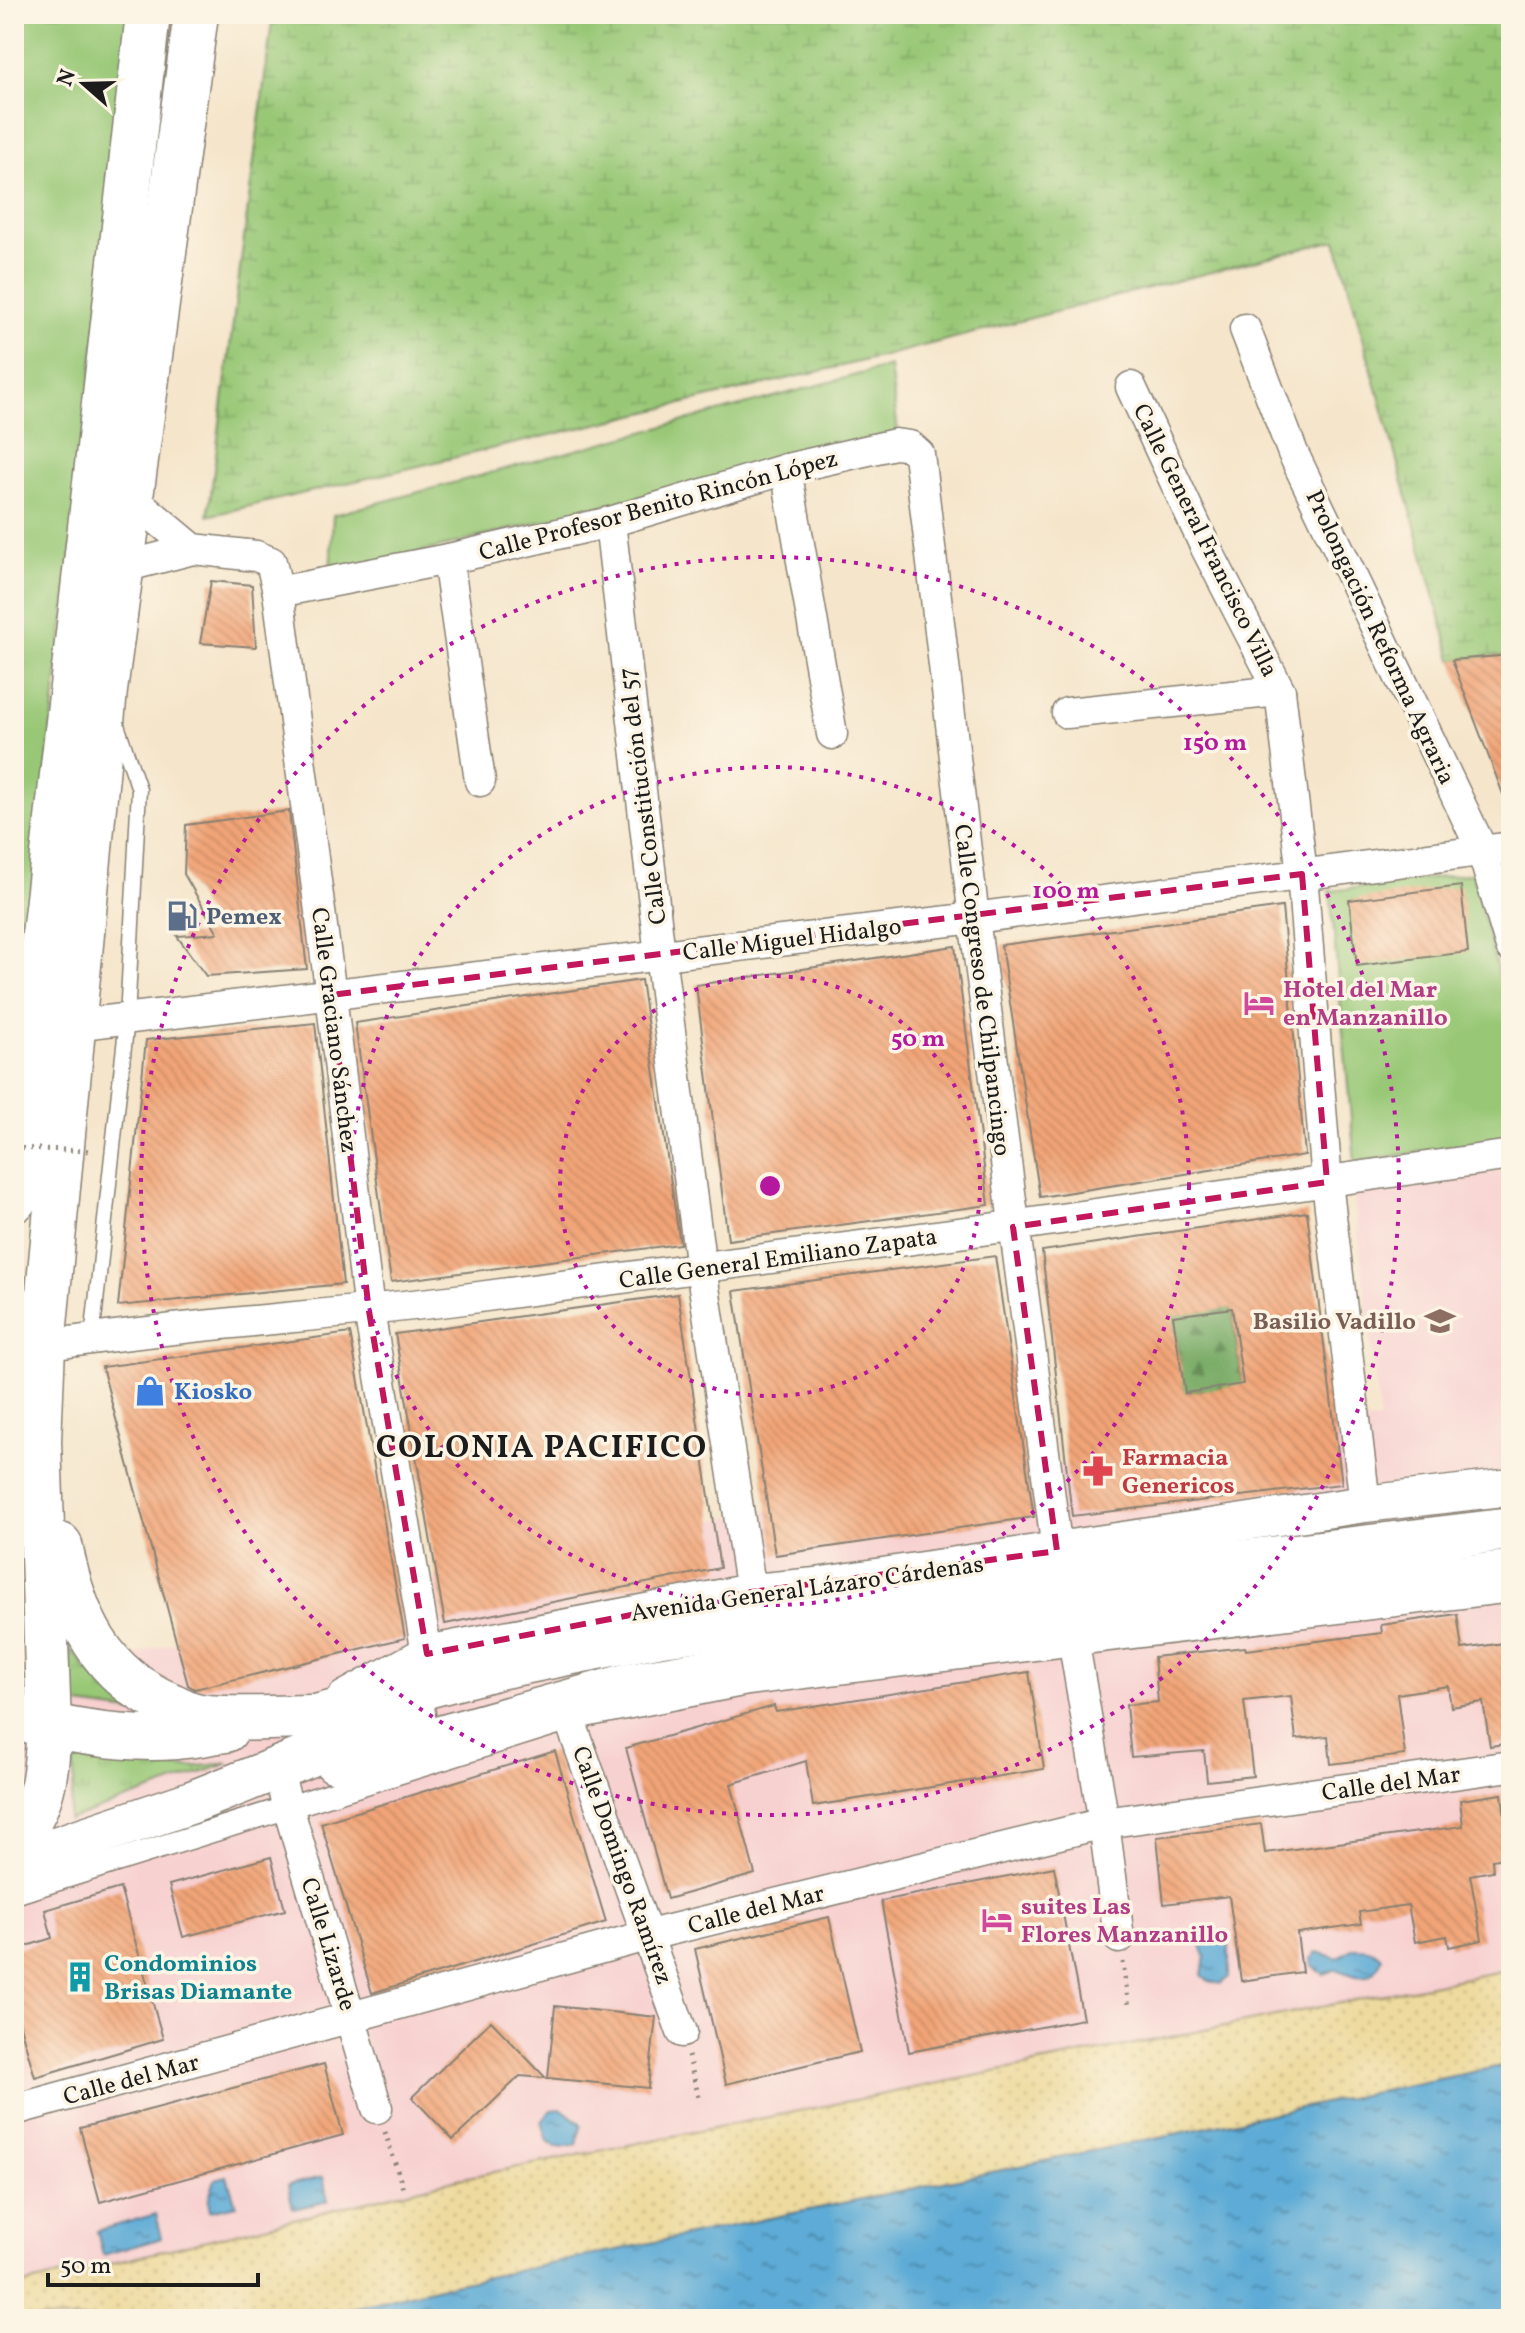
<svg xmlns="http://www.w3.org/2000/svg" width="1525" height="2333" font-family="Vollkorn,serif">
<defs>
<pattern id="grass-tufts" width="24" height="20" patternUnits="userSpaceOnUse" patternTransform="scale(2)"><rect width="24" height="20" fill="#98c876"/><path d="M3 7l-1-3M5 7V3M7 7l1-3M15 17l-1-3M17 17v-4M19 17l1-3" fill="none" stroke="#82ab66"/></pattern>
<pattern id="forest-firs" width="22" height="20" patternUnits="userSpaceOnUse" patternTransform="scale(2)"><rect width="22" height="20" fill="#7aac67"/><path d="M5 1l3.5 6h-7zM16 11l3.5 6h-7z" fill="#638b54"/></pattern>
<pattern id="wetland-marsh" width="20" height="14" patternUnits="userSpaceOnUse" patternTransform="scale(2)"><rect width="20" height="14" fill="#98c876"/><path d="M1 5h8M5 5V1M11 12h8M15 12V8" fill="none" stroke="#82ab66"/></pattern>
<pattern id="sand-dots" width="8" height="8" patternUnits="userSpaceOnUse" patternTransform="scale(2)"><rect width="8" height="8" fill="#eeda9e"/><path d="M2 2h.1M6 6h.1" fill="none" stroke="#ccba88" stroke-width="1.8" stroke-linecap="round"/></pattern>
<pattern id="water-ripples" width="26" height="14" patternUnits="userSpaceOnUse" patternTransform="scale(2)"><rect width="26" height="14" fill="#5dabd6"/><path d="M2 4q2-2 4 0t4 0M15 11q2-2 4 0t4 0" fill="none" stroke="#4c8aad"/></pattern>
<pattern id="building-back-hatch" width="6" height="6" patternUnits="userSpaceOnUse" patternTransform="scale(2)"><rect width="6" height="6" fill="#f1a477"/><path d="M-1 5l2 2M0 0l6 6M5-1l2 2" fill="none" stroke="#ce8d66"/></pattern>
</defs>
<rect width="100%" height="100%" fill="#fcf5e5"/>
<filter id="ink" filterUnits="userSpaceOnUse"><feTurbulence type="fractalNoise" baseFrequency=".0125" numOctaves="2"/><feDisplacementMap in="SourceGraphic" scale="16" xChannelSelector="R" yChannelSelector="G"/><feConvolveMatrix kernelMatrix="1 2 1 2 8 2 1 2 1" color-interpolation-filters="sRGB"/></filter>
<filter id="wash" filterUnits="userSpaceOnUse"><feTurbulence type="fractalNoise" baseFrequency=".006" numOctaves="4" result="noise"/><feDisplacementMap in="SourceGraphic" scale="32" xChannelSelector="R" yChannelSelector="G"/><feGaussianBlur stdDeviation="1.8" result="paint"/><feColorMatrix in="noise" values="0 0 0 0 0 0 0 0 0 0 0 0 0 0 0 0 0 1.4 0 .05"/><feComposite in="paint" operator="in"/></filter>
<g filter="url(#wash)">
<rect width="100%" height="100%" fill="#f5e5ca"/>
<path fill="#f7d0d0" d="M1511 1169V1969L404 2191 14 2287V1703L150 1649 470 1570 799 1503 1380 1420 1353 1191Z"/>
<g fill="url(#grass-tufts)" stroke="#5a7249" stroke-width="2">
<path d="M70 1648C90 1675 109 1695 138 1713L72 1704Z"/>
<path d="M74 1759 179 1768 230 1763 68 1820 74 1783Z"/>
</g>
<path fill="url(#forest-firs)" stroke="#4b6442" stroke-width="2" d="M1153 1308H1232L1242 1380 1252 1379 1206 1416 1203 1390 1164 1396 1180 1362 1176 1338 1158 1341Z"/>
<path fill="url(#wetland-marsh)" stroke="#5a7249" stroke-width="2" d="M273 14H1511V655L1452 660 1336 240 888 355 208 516Z"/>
<path fill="url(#sand-dots)" stroke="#857b5d" stroke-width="2" d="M1511 1969V2064L439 2287 308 2319H14V2287L458 2179Z"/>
<g fill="#98c876" stroke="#5a7249" stroke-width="2">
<path d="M14 14H132L25 962 14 959Z"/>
<path d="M890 366 898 432 330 575 333 515Z"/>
<path d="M1472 873 1511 1023V1138L1355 1162 1330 891Z"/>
</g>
<g fill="url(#water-ripples)" stroke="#3c6479" stroke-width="2">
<path d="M1213 1933 1229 1943V1977L1220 1984 1209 1981 1202 1975 1205 1956 1199 1940 1205 1934Z"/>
<path d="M1354 1948C1366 1948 1374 1949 1382 1957 1374 1984 1358 1978 1336 1969L1324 1974 1312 1966 1311 1959 1317 1952 1337 1958Z"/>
<path d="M1511 2064V2319H308L439 2287Z"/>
<path d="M562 2109 581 2124 577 2145 557 2147 548 2141 542 2122 551 2110Z"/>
<path d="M227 2176 236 2205 210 2211 208 2201 215 2179Z"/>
<path d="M323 2177 328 2201 293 2209 288 2185Z"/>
<path d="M156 2214 162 2238 103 2255 97 2231Z"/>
</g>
<g id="blocks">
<g fill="url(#building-back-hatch)" fill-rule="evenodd">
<path d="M211 581 252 585 256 647 200 643Z"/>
<path d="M1511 655V810H1509L1452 660Z"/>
<path d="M289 811 307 969 206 976 177 936 218 933 184 874 186 825Z"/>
<path d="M1461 886 1468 952 1357 966 1349 900Z"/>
<path d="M1282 907 1305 1155 1040 1197 1001 945Z"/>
<path d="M955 946 989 1205 728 1240 696 985Z"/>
<path d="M641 980 680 1244 391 1282 355 1023Z"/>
<path d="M315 1023 343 1284 118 1306 146 1040Z"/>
<path d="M1307 1212 1342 1484 1072 1516 1042 1251ZM1232 1308 1243 1384 1185 1393 1173 1316Z"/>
<path d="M995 1256 1034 1517 775 1555 734 1291Z"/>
<path d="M678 1294 720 1568 445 1624 395 1334Z"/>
<path d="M350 1333 405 1638 195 1689 188 1685 102 1367Z"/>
<path d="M1457 1614 1462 1649 1511 1642V1743L1490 1746 1483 1702 1451 1707 1448 1686 1397 1694 1405 1755 1331 1764 1328 1736 1296 1739 1291 1696 1244 1701 1253 1776 1207 1781 1204 1751 1131 1757 1126 1705 1158 1702 1154 1657 1245 1647 1246 1650 1382 1633 1381 1625Z"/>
<path d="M1029 1672 1044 1769 813 1806 806 1761 731 1784 755 1874 667 1899 626 1748 774 1706 776 1712Z"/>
<path d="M555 1751 606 1922 372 1993 321 1823Z"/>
<path d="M1502 1794 1510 1857 1492 1860 1493 1871 1470 1875 1482 1940 1449 1947 1447 1936 1415 1942 1408 1905 1359 1912 1361 1924 1297 1933 1302 1972 1241 1981 1229 1896 1164 1904 1157 1837 1261 1824 1265 1853 1463 1826 1460 1800Z"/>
<path d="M271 1857 285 1910 183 1937 169 1885Z"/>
<path d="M1054 1867 1083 2019 909 2052 881 1901Z"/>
<path d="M120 1888 163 2039 35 2077 14 2005V1950L52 1938 45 1910Z"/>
<path d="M829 1917 860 2052 726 2084 695 1949Z"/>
<path d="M555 2006 656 2017 648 2088 548 2078Z"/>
<path d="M491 2021 546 2078 520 2076 453 2140 412 2097Z"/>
<path d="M324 2064 343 2135 100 2202 80 2128Z"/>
</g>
</g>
</g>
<g filter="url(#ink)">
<use href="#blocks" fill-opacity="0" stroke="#888073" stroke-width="2"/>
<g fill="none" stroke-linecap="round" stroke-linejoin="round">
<g stroke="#888073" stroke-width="17">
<path id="service" d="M92 1339 127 1019 139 789 117 725"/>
</g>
<g stroke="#888073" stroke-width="25">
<path id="pedestrian" d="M14 1893 570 1719 748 1684 1511 1591"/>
</g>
<g stroke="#888073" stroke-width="33">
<g id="minor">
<path d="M1245 329 1293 453 1482 850 1511 947"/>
<path d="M1131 387 1205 546 1280 691 1302 874 1327 1182 1365 1504"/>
<path d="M786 469 832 734"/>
<path d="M132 498 193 549 256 556 271 562 278 592 331 995 369 1311 427 1654"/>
<path d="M610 522 660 955 701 1268 751 1592"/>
<path d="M448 559 480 781"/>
<path d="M120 568 193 549"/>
<path d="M278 592 448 559 610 522 786 469 895 444 910 446 919 454 974 918 1057 1551"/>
<path d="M1067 713 1280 691"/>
<path d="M73 1025 974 918 1511 847"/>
<path d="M43 1346C182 1324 324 1317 464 1299 814 1254 1162 1206 1511 1155"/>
<path d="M1070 1620 1104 1823 1119 1938"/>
<path d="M562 1698 682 2032"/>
<path d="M280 1780 377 2108"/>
<path d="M14 2110 649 1935 1104 1823 1511 1766"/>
</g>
</g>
<g stroke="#888073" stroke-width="39">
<g id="tertiary">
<path d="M345 1699 427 1654 751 1592 816 1586 1365 1504 1511 1487"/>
<path d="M333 1764 629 1681 748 1661 1375 1582 1511 1569"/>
</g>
</g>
<g stroke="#888073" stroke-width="45">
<g id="secondary">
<path d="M312 1717 499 1668 662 1635 1062 1583 1511 1529"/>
<path d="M14 1862 192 1802 414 1714"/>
</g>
</g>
<g stroke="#888073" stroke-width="47">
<g id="primary">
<path d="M14 1200 148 14"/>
<path d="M60 1545C74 1617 100 1676 171 1705 180 1709 190 1715 200 1716 233 1721 277 1717 312 1717"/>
<path d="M14 1717C66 1731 123 1741 176 1737 193 1736 210 1732 226 1730"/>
<path d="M14 1841C46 1804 46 1773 49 1726L39 1441 43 1346 105 690 196 14"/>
</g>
</g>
<g stroke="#888073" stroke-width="5" stroke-dasharray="2 6" stroke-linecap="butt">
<path d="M1123 1962 1129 2008"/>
<path d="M688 2056 700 2101"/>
<path d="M385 2132 403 2188"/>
</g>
<use href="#service" stroke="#fff" stroke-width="14"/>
<use href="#pedestrian" stroke="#fff" stroke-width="22"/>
<use href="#minor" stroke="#fff" stroke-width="30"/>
<use href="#tertiary" stroke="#fff" stroke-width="36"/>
<use href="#secondary" stroke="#fff" stroke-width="42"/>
<use href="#primary" stroke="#fff" stroke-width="44"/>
<path stroke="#888073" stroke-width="5" stroke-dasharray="2 6" stroke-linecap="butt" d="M14 1148 92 1151"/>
</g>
</g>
<path fill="none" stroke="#c2185b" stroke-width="6" stroke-dasharray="16 10" stroke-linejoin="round" d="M1302 874 1327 1182 1013 1227 1057 1551 751 1592 427 1654 369 1311 331 995Z"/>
<g fill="none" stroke="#b5179e" stroke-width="4" stroke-dasharray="4 8">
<circle cx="770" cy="1186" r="210"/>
<circle cx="770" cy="1186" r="419"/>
<circle cx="770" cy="1186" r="629"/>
</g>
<defs>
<g id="fuel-bare" transform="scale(2.4)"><path d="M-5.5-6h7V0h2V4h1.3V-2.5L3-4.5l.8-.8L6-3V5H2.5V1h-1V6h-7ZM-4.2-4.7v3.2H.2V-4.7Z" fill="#5c6f8a" stroke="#fcf5e5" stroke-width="2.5" paint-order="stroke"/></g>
<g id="hotel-bare" transform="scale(2.4)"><path d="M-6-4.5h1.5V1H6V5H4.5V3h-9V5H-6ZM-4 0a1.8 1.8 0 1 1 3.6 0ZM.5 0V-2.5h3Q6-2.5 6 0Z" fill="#d1479c" stroke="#fcf5e5" stroke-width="2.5" paint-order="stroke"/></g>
<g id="school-bare" transform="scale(2.4)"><path d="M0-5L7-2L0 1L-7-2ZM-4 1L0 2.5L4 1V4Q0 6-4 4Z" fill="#8d6e63" stroke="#fcf5e5" stroke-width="2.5" paint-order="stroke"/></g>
<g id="shop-bare" transform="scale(2.4)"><path d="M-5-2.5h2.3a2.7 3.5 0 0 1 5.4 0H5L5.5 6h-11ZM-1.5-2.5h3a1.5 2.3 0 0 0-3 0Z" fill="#3f7fe0" stroke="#fcf5e5" stroke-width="2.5" paint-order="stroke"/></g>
<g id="pharmacy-bare" transform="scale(2.4)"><path d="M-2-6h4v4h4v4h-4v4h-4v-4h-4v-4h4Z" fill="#e0444e" stroke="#fcf5e5" stroke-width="2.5" paint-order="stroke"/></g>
<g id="building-bare" transform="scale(2.4)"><path d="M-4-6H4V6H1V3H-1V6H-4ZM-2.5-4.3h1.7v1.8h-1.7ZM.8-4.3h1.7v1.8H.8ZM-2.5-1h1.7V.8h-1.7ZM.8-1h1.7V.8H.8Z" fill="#0f9aa8" stroke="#fcf5e5" stroke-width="2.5" paint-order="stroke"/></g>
</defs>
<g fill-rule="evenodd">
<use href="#fuel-bare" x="182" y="916"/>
<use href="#hotel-bare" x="1259" y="1003"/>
<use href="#school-bare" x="1440" y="1321"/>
<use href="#shop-bare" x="150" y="1391"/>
<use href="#pharmacy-bare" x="1098" y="1471"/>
<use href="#hotel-bare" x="997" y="1920"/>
<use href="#building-bare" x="80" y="1977"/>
</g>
<g text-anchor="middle" stroke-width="7" stroke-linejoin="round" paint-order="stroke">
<g font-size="24" fill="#1c1c1c" stroke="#fcf5e5">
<text transform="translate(658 505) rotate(-15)" y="8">Calle Profesor Benito Rincón López</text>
<text transform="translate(1206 540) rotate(64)" y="8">Calle General Francisco Villa</text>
<text transform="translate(1381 637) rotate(65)" y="8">Prolongación Reforma Agraria</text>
<text transform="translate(642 796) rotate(-97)" y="8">Calle Constitución del 57</text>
<text transform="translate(792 939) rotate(-7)" y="8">Calle Miguel Hidalgo</text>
<text transform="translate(983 990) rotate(83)" y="8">Calle Congreso de Chilpancingo</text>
<text transform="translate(335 1030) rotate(83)" y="8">Calle Graciano Sánchez</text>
<text transform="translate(778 1258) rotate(-8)" y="8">Calle General Emiliano Zapata</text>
<text transform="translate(807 1588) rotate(-8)" y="8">Avenida General Lázaro Cárdenas</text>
<text transform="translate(1391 1783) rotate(-8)" y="8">Calle del Mar</text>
<text transform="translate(623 1865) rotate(70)" y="8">Calle Domingo Ramírez</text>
<text transform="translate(756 1909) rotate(-14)" y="8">Calle del Mar</text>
<text transform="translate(329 1944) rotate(73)" y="8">Calle Lizarde</text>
<text transform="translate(131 2079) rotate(-15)" y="8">Calle del Mar</text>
</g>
<g font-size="24" font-weight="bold" fill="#4e5e75" stroke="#fcf5e5" text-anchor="start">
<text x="206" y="924">Pemex</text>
</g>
<g font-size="24" font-weight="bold" fill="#b23c85" stroke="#fcf5e5" text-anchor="start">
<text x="1283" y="997">Hotel del Mar<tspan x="1283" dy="28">en Manzanillo</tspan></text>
<text x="1021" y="1914">suites Las<tspan x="1021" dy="28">Flores Manzanillo</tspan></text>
</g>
<g font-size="24" font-weight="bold" fill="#785e54" stroke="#fcf5e5" text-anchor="end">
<text x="1416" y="1329">Basilio Vadillo</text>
</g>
<g font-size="24" font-weight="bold" fill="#366cbe" stroke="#fcf5e5" text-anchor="start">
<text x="174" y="1399">Kiosko</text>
</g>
<g font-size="24" font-weight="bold" fill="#be3a42" stroke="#fcf5e5" text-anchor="start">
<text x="1122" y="1465">Farmacia<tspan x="1122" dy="28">Genericos</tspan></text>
</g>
<g font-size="24" font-weight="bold" fill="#0d838f" stroke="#fcf5e5" text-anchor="start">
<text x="104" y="1971">Condominios<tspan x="104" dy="28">Brisas Diamante</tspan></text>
</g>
<g font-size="32" font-weight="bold" letter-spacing="2" fill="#1c1c1c" stroke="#fcf5e5">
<text x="542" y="1457">COLONIA PACIFICO</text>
</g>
</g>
<circle cx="770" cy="1186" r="12" fill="#b5179e" stroke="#fcf5e5" stroke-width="4"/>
<g font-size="24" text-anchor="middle" font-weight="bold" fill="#b5179e" stroke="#fcf5e5" stroke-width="7" stroke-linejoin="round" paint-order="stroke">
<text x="1215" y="750">150 m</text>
<text x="1066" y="898">100 m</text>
<text x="918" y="1046">50 m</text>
</g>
<rect width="1525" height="2333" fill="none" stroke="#fcf5e5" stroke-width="48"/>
<g transform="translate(84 84) rotate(290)" stroke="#fcf5e5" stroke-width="6" paint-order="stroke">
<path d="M0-6L14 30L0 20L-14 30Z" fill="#1c1c1c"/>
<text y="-12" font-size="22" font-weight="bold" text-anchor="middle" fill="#1c1c1c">N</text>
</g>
<path d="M48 2273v12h210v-12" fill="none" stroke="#1c1c1c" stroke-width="4"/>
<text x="60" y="2273" font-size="24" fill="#1c1c1c" stroke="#fcf5e5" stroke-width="6" paint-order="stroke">50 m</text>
</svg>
